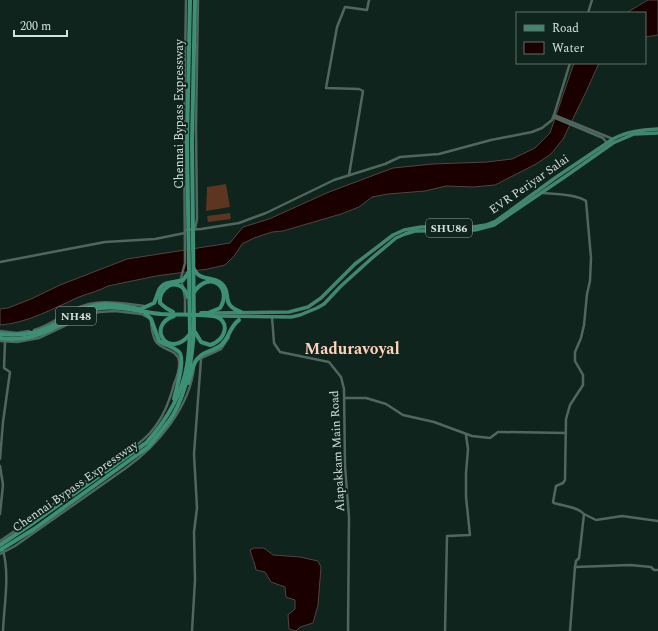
<svg xmlns="http://www.w3.org/2000/svg" width="658" height="631" font-family="Spectral,serif">
<rect width="100%" height="100%" fill="#0f241c"/>
<g fill="#5d3521">
<path d="M226 184 230 207 206 211 207 187Z"/>
<path d="M230 213 231 219 208 222 207 216Z"/>
</g>
<g fill="#1b0000" stroke="#524442">
<path d="M648 0H658V35L645 37V13H626Z"/>
<path d="M574 63H599L586 92 563 139 551 154 536 164 495 185 473 187 446 186 425 191 388 194 372 197 359 207 341 214 283 231 272 232 254 238 242 244 235 255 225 265 208 269 156 276 108 286C99 291 89 293 79 297 54 308 28 323 0 325V309L8 308 31 299 60 285 127 259 230 243 243 227 269 219 329 192 393 168 433 164 487 162 512 159 535 148 550 133Z"/>
<path d="M254 548H264L273 555 300 557 318 561 321 567 318 605 313 623 300 627 296 631 289 629 288 615 295 609V600L286 597 285 587 271 582 265 572 256 570C255 563 252 558 250 550Z"/>
</g>
<g fill="none" stroke-linecap="round" stroke-linejoin="round">
<g stroke="#50675e" stroke-width="2.5">
<path d="M588 13 592 0"/>
<path d="M554 115 613 139"/>
<path d="M553 117 603 138 607 143"/>
<path d="M349 175 363 91 359 89 326 88 337 27 345 7 367 10 369 0"/>
<path d="M195 229 197 219 196 128 198 0"/>
<path d="M185 230 201 229 239 223 266 213 334 180 385 164 400 157 439 154 491 140 532 132 542 128 552 120 554 115 570 63"/>
<path d="M0 262 105 242 155 239 185 233"/>
<path d="M185 313V298L181 278 185 263 184 127 186 0"/>
<path d="M34 330C49 326 61 316 75 309 97 298 121 303 144 306"/>
<path d="M0 331 17 333 29 331"/>
<path d="M0 341 17 342 39 338 87 315 99 312 115 311 141 314 147 317"/>
<path d="M199 359 221 349 229 337"/>
<path d="M345 398H366L386 404 403 415 434 422 472 436 490 438 498 432H501L566 433"/>
<path d="M0 459 3 422 10 372 4 368 5 342"/>
<path d="M0 466 3 485 0 514"/>
<path d="M584 514 596 520 622 516 658 521"/>
<path d="M0 541C34 518 67 495 100 471 116 460 137 447 150 433 163 418 169 403 174 384 177 377 180 369 179 361 178 350 163 350 157 343 152 337 152 329 151 322"/>
<path d="M0 554 15 546 126 468C157 446 190 407 194 367"/>
<path d="M3 631C4 604 10 577 3 550"/>
<path d="M192 631 195 580 194 532 197 508 194 454 201 359"/>
<path d="M445 631 447 536 470 535 466 497V473L468 449 466 435"/>
<path d="M570 631 575 567"/>
</g>
<g stroke="#50675e" stroke-width="2.5">
<path d="M543 193C554 194 577 194 586 201L591 258 590 281 587 294 584 325 581 338 575 352V361L583 375V385L570 405 566 419 565 480 563 483 556 486 553 502 554 503C563 506 578 507 584 514L579 558 576 561 575 567 630 565 651 567 654 570H658"/>
<path d="M272 317 274 343 280 352 329 362 341 377 344 389 345 466 349 517 348 631"/>
</g>
<g stroke="#42866f" stroke-width="3.5">
<path d="M211 313 289 312 308 307 321 298 355 264 393 235 404 230 421 227H473L486 225 496 221 555 178 613 139C628 131 642 130 658 129"/>
<path d="M216 316 291 317 300 315 317 308 324 304 341 286 372 258 396 238 405 234 415 231 475 230 494 225 566 176 613 143 634 134 658 133"/>
</g>
<g stroke="#3d9075" stroke-width="4">
<path d="M194 269C199 281 212 276 221 283 233 293 219 304 241 312"/>
<path d="M194 292C210 269 233 288 220 308L208 313H201"/>
<path d="M141 309 154 303C156 299 157 295 159 290 164 280 174 283 183 280L189 272"/>
<path d="M173 312 166 308 160 303C159 294 163 289 170 285 180 283 185 288 188 297"/>
<path d="M145 313 151 319 159 341C165 345 174 347 179 352 186 358 176 390 174 399"/>
<path d="M174 316C145 326 169 361 190 334"/>
<path d="M0 334C26 337 42 332 65 319 74 314 83 308 93 306 107 302 124 306 139 309"/>
<path d="M0 338C28 342 45 333 69 320 77 316 85 311 94 309 116 304 139 312 161 314 178 315 196 314 213 316 231 319 227 340 210 345L201 342 195 332"/>
<path d="M188 383C193 370 192 358 207 352 212 350 219 348 223 343 230 336 230 326 239 320"/>
<path d="M0 545 30 525 146 443C166 421 182 395 187 365 189 355 189 344 190 334L187 142 190 0"/>
<path d="M0 550 34 529 148 447C157 436 166 426 173 415 188 389 192 359 194 330L192 142 195 0"/>
</g>
</g>
<g text-anchor="middle" stroke-width="4" stroke-linejoin="round" paint-order="stroke">
<g fill="#0f241c" stroke="#99a8a2" stroke-width="1">
<rect x="426" y="219" width="46" height="18" rx="3"/>
<rect x="56" y="307" width="40" height="18" rx="3"/>
</g>
<g font-size="11" font-weight="bold" fill="#d4e1db">
<text x="449" y="232">SHU86</text>
<text x="76" y="320">NH48</text>
</g>
<g font-size="12" fill="#d4e1db" stroke="#0f241c">
<text transform="translate(179 114) rotate(-90)" y="4">Chennai Bypass Expressway</text>
<text transform="translate(529 184) rotate(-35)" y="4">EVR Periyar Salai</text>
<text transform="translate(337 451) rotate(-93)" y="4">Alapakkam Main Road</text>
<text transform="translate(75 486) rotate(-35)" y="4">Chennai Bypass Expressway</text>
</g>
<g font-size="16" font-weight="bold" fill="#ffd1bb" stroke="#0f241c">
<text x="352" y="354">Maduravoyal</text>
</g>
</g>
<rect x="516" y="12" width="130" height="52" fill="#0f241c" stroke="#5e7068"/>
<rect x="524" y="25" width="20" height="6" fill="#42866f" stroke="#5e7068"/>
<text x="552" y="32" font-size="12" fill="#d4e1db">Road</text>
<rect x="524" y="42" width="20" height="12" fill="#1b0000" stroke="#5e7068"/>
<text x="552" y="52" font-size="12" fill="#d4e1db">Water</text>
<path d="M14 30v6h53v-6" fill="none" stroke="#d4e1db" stroke-width="2"/>
<text x="20" y="30" font-size="12" fill="#d4e1db" stroke="#0f241c" stroke-width="3" paint-order="stroke">200 m</text>
</svg>
